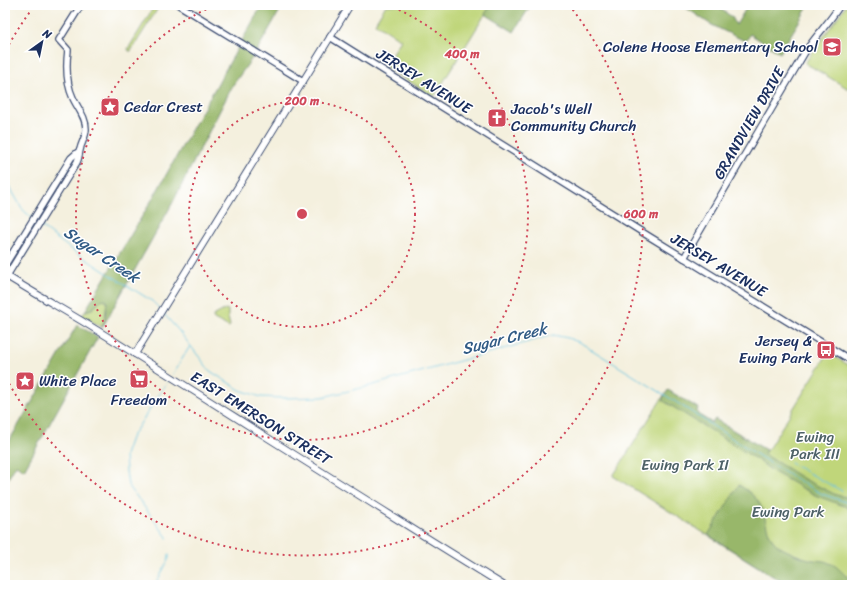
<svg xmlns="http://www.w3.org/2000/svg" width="857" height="590" font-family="Sriracha,sans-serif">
<rect width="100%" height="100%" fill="#fff"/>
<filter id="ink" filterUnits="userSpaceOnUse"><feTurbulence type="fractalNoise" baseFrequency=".025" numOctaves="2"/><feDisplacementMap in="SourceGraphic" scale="8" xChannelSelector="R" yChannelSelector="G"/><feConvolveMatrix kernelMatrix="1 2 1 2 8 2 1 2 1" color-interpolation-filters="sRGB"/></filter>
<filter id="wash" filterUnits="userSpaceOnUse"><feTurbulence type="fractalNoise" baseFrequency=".012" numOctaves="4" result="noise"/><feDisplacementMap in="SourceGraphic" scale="16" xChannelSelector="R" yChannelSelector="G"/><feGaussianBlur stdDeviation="0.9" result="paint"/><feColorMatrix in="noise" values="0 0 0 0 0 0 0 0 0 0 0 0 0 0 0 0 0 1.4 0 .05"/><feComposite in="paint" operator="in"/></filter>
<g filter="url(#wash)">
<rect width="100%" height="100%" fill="#f4f0de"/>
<g fill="#c0d67a" stroke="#6e826c">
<path d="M155 5H160L131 51H129L128 49Z"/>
<path d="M386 5H491L434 97 385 66 401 40 375 23Z"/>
<path d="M846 5H852V91L805 63C818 42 833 26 846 5Z"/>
<path d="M103 299 107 301 105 318 102 327 82 316 85 311 92 309Z"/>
<path d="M226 309 228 310V318L230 325 229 327 214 319 213 317V316Z"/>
<path d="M828 353 852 367V585H787L613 476 664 395 761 457 770 446Z"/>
</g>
<g fill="#98b76a" stroke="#5a7364">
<path d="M262 5H283L255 54 233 85 172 204 102 328 105 318 107 301 103 299 92 309 85 311 153 198Z"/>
<path d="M491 5H531L514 32 485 14Z"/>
<path d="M682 5H715L732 17 736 25 748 5H809L780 53 750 34 747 40 745 41 722 30 710 24Z"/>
<path d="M77 325 98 337 24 470 16 465 5 484V448Z"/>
<path d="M668 390 698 408 697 411 699 415 712 423 715 419 766 450 764 454 804 479 836 495 852 498V514L847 507 817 496 800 487 772 471 759 461 662 400Z"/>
<path d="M739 485C750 492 759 499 763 511 767 523 766 532 775 543 782 550 805 559 814 560 820 561 824 560 829 563 836 565 841 571 846 576L852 577V585H787L708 535Z"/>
</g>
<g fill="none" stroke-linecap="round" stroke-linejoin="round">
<g stroke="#63c2e1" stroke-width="1">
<path d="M5 179 23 210 32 218"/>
<path d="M40 225C74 254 114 277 152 301L160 309"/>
<path d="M163 313 179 331 210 371 240 390 261 397 283 398 322 397 366 387 539 339 553 335 568 338 581 343 676 402 781 470 822 494 849 503H852"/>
<path d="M173 374 190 346"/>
<path d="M790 463 842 491"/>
<path d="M849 503 852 510 850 514 852 515"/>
<path d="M167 538V537L128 485 126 471 125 455 131 438 170 378"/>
<path d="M154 585 160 576 169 558V555"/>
</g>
</g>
</g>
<g filter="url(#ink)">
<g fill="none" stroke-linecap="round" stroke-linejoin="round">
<g stroke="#3c4c71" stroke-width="8">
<g id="tertiary">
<path d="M179 5 303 81"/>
<path d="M330 37 650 237 852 361"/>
<path d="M684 258 805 52C816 35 830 22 840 5"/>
<path d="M5 265 71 158 79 151"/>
<path d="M5 279 77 162C79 158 79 154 80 150 81 143 86 137 86 129 86 117 78 109 73 98 66 83 66 66 68 50L59 40 81 5"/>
</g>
</g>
<g stroke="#3c4c71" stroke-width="8">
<g id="secondary">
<path d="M5 275C42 298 80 319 116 342 245 423 373 505 503 585"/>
<path d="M135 354 350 5"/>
</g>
</g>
<use href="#tertiary" stroke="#fff" stroke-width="5.5"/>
<use href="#secondary" stroke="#fff" stroke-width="6"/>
</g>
</g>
<g fill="none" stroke="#d1495b" stroke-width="2" stroke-dasharray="2 4">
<circle cx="302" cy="214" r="113"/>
<path d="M388 5A226 226 0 1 1 216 5"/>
<path d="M6 50A339 339 0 0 1 35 5M569 5A339 339 0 1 1 6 378"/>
</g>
<defs>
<g id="school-square" transform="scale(1)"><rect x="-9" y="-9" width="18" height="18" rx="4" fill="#d1495b" stroke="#fff"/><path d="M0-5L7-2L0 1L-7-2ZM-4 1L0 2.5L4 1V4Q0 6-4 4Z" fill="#fff"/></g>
<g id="sight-square" transform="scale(1)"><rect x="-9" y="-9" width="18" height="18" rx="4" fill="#d1495b" stroke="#fff"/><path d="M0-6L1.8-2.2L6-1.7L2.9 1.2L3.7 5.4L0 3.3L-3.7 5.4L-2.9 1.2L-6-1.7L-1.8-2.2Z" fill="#fff"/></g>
<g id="church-square" transform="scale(1)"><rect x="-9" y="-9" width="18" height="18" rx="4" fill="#d1495b" stroke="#fff"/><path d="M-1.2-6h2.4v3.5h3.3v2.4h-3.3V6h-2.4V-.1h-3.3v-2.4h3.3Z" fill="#fff"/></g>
<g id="bus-square" transform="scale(1)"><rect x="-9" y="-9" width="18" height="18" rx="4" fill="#d1495b" stroke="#fff"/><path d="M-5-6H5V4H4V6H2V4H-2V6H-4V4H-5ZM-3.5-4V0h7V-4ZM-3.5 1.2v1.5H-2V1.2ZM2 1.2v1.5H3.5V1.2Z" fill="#fff"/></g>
<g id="supermarket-square" transform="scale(1)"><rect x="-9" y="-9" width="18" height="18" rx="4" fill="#d1495b" stroke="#fff"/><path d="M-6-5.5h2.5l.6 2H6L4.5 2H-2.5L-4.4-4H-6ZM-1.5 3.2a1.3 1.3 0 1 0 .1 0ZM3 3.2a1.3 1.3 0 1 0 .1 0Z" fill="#fff"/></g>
</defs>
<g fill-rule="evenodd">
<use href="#school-square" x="832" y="47"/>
<use href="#sight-square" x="110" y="107"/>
<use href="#church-square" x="497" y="118"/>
<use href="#bus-square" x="826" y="350"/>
<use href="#supermarket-square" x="139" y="379"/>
<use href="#sight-square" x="25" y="381"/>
</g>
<g text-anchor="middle" stroke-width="3" stroke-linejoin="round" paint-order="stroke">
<g font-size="15" fill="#1b2f5e" stroke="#fff" text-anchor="start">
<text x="818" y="52" text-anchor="end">Colene Hoose Elementary School</text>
<text x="124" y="112">Cedar Crest</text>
<text x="511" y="114">Jacob's Well<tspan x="511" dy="17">Community Church</tspan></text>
<text x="812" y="346" text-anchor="end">Jersey &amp;<tspan x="812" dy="17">Ewing Park</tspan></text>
<text x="39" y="386">White Place</text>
<text x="139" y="405" text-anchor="middle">Freedom</text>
</g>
<g font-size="15" fill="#1b2f5e" stroke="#fff">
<text transform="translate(424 81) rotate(32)" y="5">JERSEY AVENUE</text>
<text transform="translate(749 123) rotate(-60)" y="5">GRANDVIEW DRIVE</text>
<text transform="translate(719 265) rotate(31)" y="5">JERSEY AVENUE</text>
<text transform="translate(261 418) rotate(32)" y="5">EAST EMERSON STREET</text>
</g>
<g font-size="15" fill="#4d6166" stroke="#fff">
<text x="815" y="442">Ewing<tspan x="815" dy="17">Park III</tspan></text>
<text x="685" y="470">Ewing Park II</text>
<text x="788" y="517">Ewing Park</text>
</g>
<g font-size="16" font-style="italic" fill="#315b85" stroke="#fff">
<text transform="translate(102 254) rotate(34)" y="6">Sugar Creek</text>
<text transform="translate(504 338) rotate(-14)" y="6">Sugar Creek</text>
</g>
</g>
<circle cx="302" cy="214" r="6" fill="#d1495b" stroke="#fff" stroke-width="2"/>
<g font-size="12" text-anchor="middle" font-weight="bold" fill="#d1495b" stroke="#fff" stroke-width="3" stroke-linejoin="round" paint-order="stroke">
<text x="462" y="58">400 m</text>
<text x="302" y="105">200 m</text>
<text x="641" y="218">600 m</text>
</g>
<rect width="857" height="590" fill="none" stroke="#fff" stroke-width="20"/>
<g transform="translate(42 42) rotate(33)" stroke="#ffffff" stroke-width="3" paint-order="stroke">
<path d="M0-3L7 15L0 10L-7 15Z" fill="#1b2f5e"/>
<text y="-6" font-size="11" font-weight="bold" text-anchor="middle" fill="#1b2f5e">N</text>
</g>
</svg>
